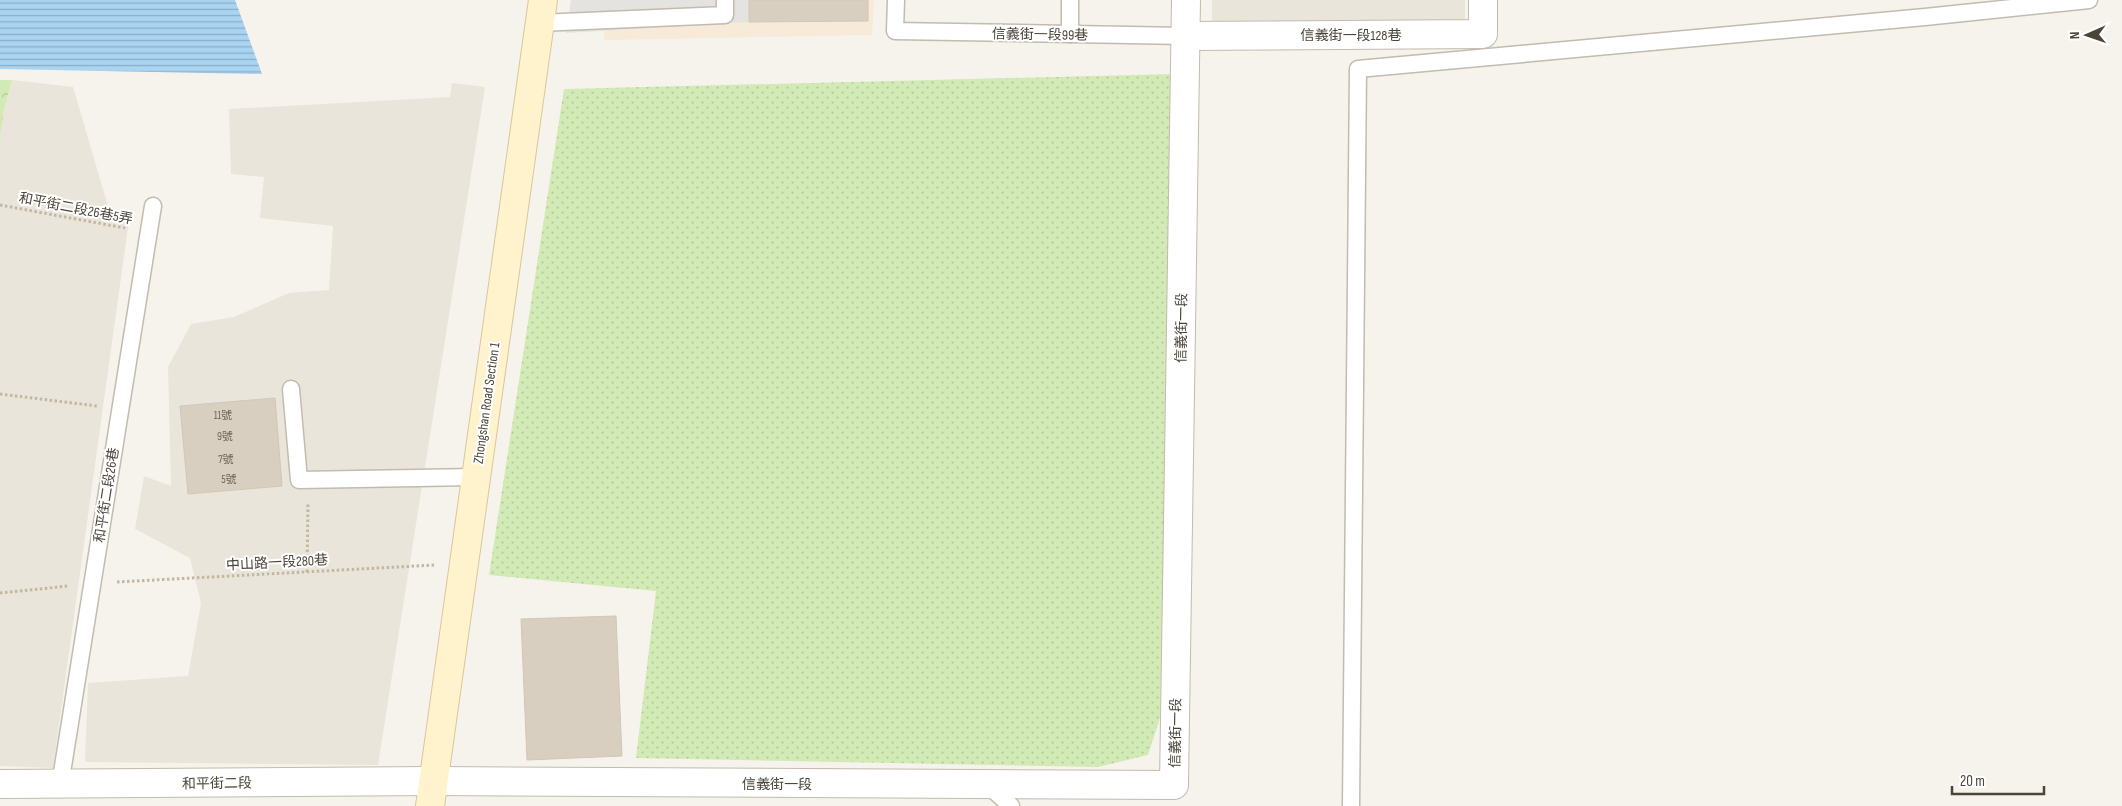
<svg xmlns="http://www.w3.org/2000/svg" width="2122" height="806" font-family="'Sofia Sans Condensed','Noto Sans TC',sans-serif">
<defs>
<pattern id="grass-dots" width="8" height="8" patternUnits="userSpaceOnUse" patternTransform="scale(1.25)"><rect width="8" height="8" fill="#d2eab5"/><path d="M2 2h.1M6 6h.1" fill="none" stroke="#b6ca9c" stroke-width="1.8" stroke-linecap="round"/></pattern>
<pattern id="park-crowns" width="20" height="18" patternUnits="userSpaceOnUse" patternTransform="scale(1.25)"><rect width="20" height="18" fill="#d2eab5"/><path d="M2 6a3 3 0 1 1 6 0M12 15a3 3 0 1 1 6 0" fill="none" stroke="#b6ca9c"/></pattern>
<pattern id="water-rules" width="6" height="5" patternUnits="userSpaceOnUse" patternTransform="scale(1.25)"><rect width="6" height="5" fill="#a9d4f2"/><path d="M0 2.5h6" fill="none" stroke="#8caec5"/></pattern>
</defs>
<rect width="100%" height="100%" fill="#f6f3ec"/>
<g fill="#eae5da">
<path d="M1212 0H1465V23L1212 22Z"/>
<path d="M12 80 73 87 110 213 129 220 53 768 0 766V139L4 110Z"/>
<path d="M452 83 485 87 378 765 85 762 88 683 188 676 201 603 190 558 135 529 144 476 171 486 168 367 191 324 234 317 289 293 329 290 333 226 260 218 264 177 231 174 229 109 450 97Z"/>
</g>
<path fill="#f7ead8" d="M607 0H874L872 35 604 40Z"/>
<path fill="url(#grass-dots)" d="M1174 74 1160 718 1148 755 1098 767 636 758 656 591 489 575 564 89Z"/>
<path fill="url(#park-crowns)" d="M0 80H12L4 110 0 139Z"/>
<path fill="#e5e3e0" d="M571 0H749V22L566 33Z"/>
<path fill="url(#water-rules)" d="M0 0H235L262 74 0 69Z"/>
<g fill="#d8cfc1" stroke="#d3c7b4">
<path d="M749 0H868V21L749 22Z"/>
<path d="M275 398 282 486 188 494 180 406Z"/>
<path d="M616 616 622 756 527 760 521 619Z"/>
</g>
<g fill="none" stroke-linecap="round" stroke-linejoin="round">
<g stroke="#c2bbae" stroke-width="19">
<g id="service">
<path d="M896 0 895 31 1185 36"/>
<path d="M539 23 725 15V0"/>
<path d="M1070 34V0"/>
<path d="M291 389 299 480 475 477"/>
<path d="M60 785 153 206"/>
<path d="M988 785 1011 806"/>
<path d="M1351 806 1358 69 1925 17 2089 0"/>
</g>
</g>
<g stroke="#c2bbae" stroke-width="30">
<g id="minor">
<path d="M1185 36 1483 34V0"/>
<path d="M0 784 434 781 1174 785 1186 0"/>
</g>
</g>
<g stroke="#d6c79b" stroke-width="30">
<path id="secondary" d="M430 806 543 0"/>
</g>
<g stroke="#c4b79f" stroke-width="3" stroke-dasharray="2.5 2.5" stroke-linecap="butt">
<path d="M0 205 125 228"/>
<path d="M0 394 97 406"/>
<path d="M307 572 308 503"/>
<path d="M117 582 435 565"/>
<path d="M0 593 68 586"/>
</g>
<use href="#service" stroke="#fff" stroke-width="16"/>
<use href="#minor" stroke="#fff" stroke-width="28"/>
<use href="#secondary" stroke="#fff3cd" stroke-width="28"/>
</g>
<g text-anchor="middle" stroke-width="4" stroke-linejoin="round" paint-order="stroke">
<g font-size="11" fill="#6e675b">
<text x="223" y="419">11號</text>
<text x="225" y="440">9號</text>
<text x="226" y="463">7號</text>
<text x="229" y="483">5號</text>
</g>
<g font-size="14" fill="#4b4439" stroke="#fff">
<text transform="translate(1040 34) rotate(1)" y="5">信義街一段99巷</text>
<text x="1351" y="40">信義街一段128巷</text>
<text transform="translate(76 208) rotate(11)" y="5">和平街二段26巷5弄</text>
<text transform="translate(1181 328) rotate(-89)" y="5">信義街一段</text>
<text transform="translate(486 403) rotate(-82)" y="5">Zhongshan Road Section 1</text>
<text transform="translate(106 495) rotate(-81)" y="5">和平街二段26巷</text>
<text transform="translate(277 562) rotate(-3)" y="5">中山路一段280巷</text>
<text transform="translate(1175 733) rotate(-89)" y="5">信義街一段</text>
<text transform="translate(217 783) rotate(-1)" y="5">和平街二段</text>
<text x="777" y="789">信義街一段</text>
</g>
</g>
<g transform="translate(2087 35) rotate(268)" stroke="#ffffff" stroke-width="4" paint-order="stroke">
<path d="M0-4L9 19L0 12L-9 19Z" fill="#4b4439"/>
<text y="-8" font-size="14" font-weight="bold" text-anchor="middle" fill="#4b4439">N</text>
</g>
<path d="M1952 786v8h92v-8" fill="none" stroke="#4b4439" stroke-width="2.5"/>
<text x="1960" y="786" font-size="15" fill="#4b4439" stroke="#ffffff" stroke-width="4" paint-order="stroke">20 m</text>
</svg>
